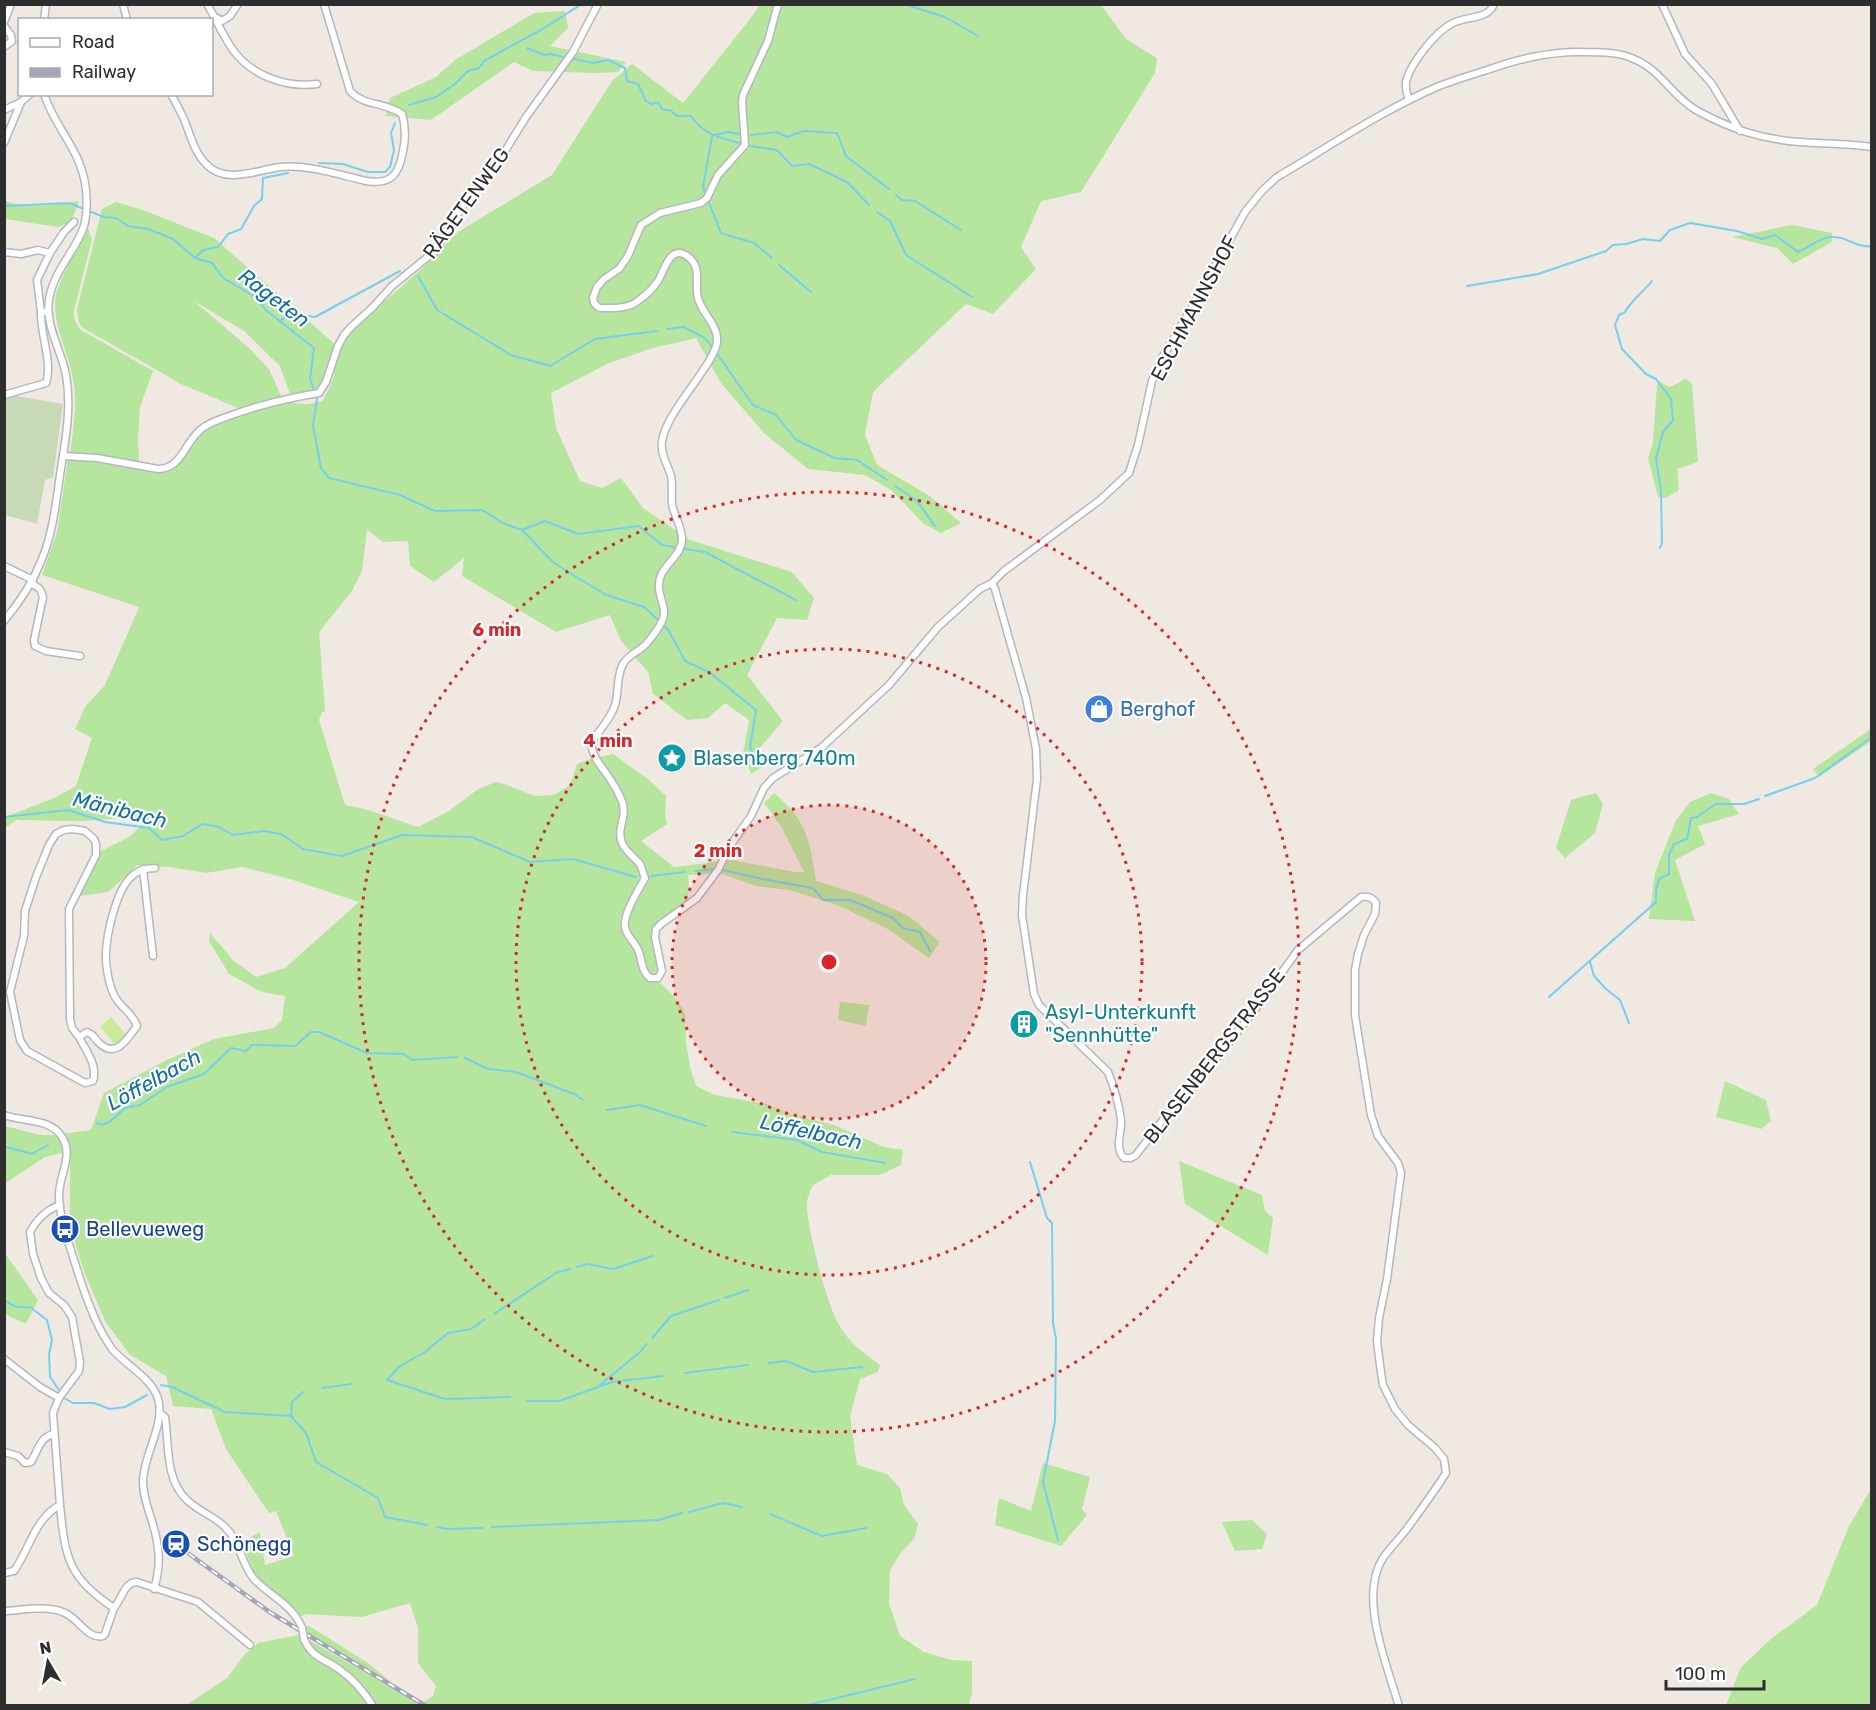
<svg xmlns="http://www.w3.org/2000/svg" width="1876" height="1710" font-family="Rubik,sans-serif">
<rect width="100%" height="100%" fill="#efe9e1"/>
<g fill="#b6e59e">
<path d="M760 5H1101L1126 39 1157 58 1155 73 1081 192 1041 201 1021 247 1036 269 993 314 966 304 873 392 865 435 877 465 930 496 961 523 941 533 924 524 891 490 865 475 808 469 764 433 721 383 696 338 653 348 609 363 551 393 556 428 580 481 602 488 621 478 643 508 690 540 792 572 814 598 807 620 777 618 747 675 783 721 759 749 765 765 751 774 743 754 749 720 725 703 708 718 687 720 653 694 648 672 621 641 610 615 556 632 462 576 464 558 434 582 410 566 408 541 383 542 367 530 362 571 352 591 319 632 325 711 322 712 319 720 345 805 365 809 418 827 449 811 478 789 496 782 504 784 535 796 554 795 570 785 577 764 590 759 613 754 649 780 666 796 665 813 667 824 641 841 674 867 731 860 796 872H804L781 826 764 803 774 793C807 820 810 841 816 881L862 895 909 916 940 942 929 958 886 928 837 905 789 890 756 886 722 874 688 875C691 903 684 906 663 920 658 922 655 925 653 930 649 943 659 958 658 971L653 975 647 971 628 925 627 916 641 895 635 893 620 920 635 950 647 979 659 982 673 995 683 1009 685 1015 686 1042 690 1067 696 1086 715 1095 766 1104 784 1112 834 1125 884 1147 903 1150 901 1165 880 1175H831L813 1185C811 1190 807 1197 807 1203 806 1225 827 1304 838 1323 849 1343 862 1352 880 1365L878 1372 860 1379 850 1417 857 1465 887 1474 900 1488 904 1505 918 1524 914 1539 899 1555 890 1571 889 1603 900 1636 924 1652 951 1660 972 1661V1693L969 1705H375L372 1700 314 1650 307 1639 420 1704 433 1696 436 1686 418 1663V1628L410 1603 362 1617 305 1614 301 1616 258 1578 253 1571 242 1542 260 1532 265 1565 294 1556 276 1511 269 1513 226 1449 211 1409 173 1406 166 1376 130 1355 105 1321 83 1269 70 1225V1151L45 1157 6 1183 5 1187V1126L40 1135H53L91 1130 104 1093 165 1061 214 1039 274 1028 282 1020 285 996 262 992 229 974 209 941 210 933 234 961 256 977 285 968 359 902 290 879 242 867 206 873 170 867 138 865 108 892 80 896 82 879 99 852 129 837 143 824 136 817 82 821 16 820 5 828V817L54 798 76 786 92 738 75 729 85 707 105 685 139 607 42 575 57 532 68 459 96 460 167 470C183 464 188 444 200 433 213 423 260 406 277 402 287 401 295 404 305 404 311 404 317 402 323 401L334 377 335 362 344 340 368 316 419 271 458 232 552 175 612 81 632 64 683 103 750 19Z"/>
<path d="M565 11 568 28 550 46 626 62 618 72 596 73 533 71 514 62 431 120 386 116 390 98 436 77 455 60 534 13Z"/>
<path d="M5 201C27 209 56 205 79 201L71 222 58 227 5 219Z"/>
<path d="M116 202 140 209 214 238 336 345 320 390 290 394 280 366 244 331 194 301 249 348 269 369 282 398 243 410 181 384 83 328 79 323 77 310 102 209Z"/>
<path d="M1792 225 1832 233V242L1793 264 1777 248 1732 237Z"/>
<path d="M88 228 92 240 74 310C74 319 75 323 81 330L153 371 140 407 138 436 139 465 70 454C73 432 77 408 74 385 71 359 55 331 55 304 54 287 79 245 88 228Z"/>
<path d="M1686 378 1692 384 1698 462 1677 469 1679 490 1666 498 1658 497 1648 458 1653 443 1657 384 1660 382 1669 387 1679 383Z"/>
<path d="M1871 729V741L1819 777 1813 769Z"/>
<path d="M1596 793 1603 804 1595 833 1565 858 1556 848 1571 800Z"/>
<path d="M1711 793 1729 799 1739 814 1698 826 1705 844 1675 860 1695 921 1649 919 1655 873 1676 820 1690 802Z"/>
<path d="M840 1002 869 1005 866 1026 838 1020Z"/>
<path d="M1725 1081 1766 1100 1771 1121 1761 1129 1716 1117Z"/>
<path d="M1179 1161 1262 1195 1265 1211 1273 1218 1268 1255 1185 1204Z"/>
<path d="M4 1252 38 1300 26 1324 5 1314Z"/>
<path d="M1043 1463 1090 1477 1082 1509 1087 1515 1061 1546 995 1525 999 1498 1031 1511Z"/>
<path d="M1871 1489V1705H1726L1741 1667 1771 1639 1817 1605 1849 1526Z"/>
<path d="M1252 1520 1267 1534 1262 1549 1235 1551 1222 1522Z"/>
<path d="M309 1626 368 1663 396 1686 306 1633 304 1627Z"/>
<path d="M299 1635 313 1658 337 1669 349 1680 371 1706H185L227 1678 245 1654 258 1643Z"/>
</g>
<path fill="#c8d9b8" d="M11 395 63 404 53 477 45 480 37 524 5 515V398Z"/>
<path fill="#c9ec9a" d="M111 1017 127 1036 116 1046 100 1027Z"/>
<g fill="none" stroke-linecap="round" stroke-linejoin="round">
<g stroke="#75cff0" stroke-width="2">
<path d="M904 4 945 17 978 36"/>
<path d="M527 48 544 55 550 54 593 63 608 60 625 68 627 81 638 84 646 101 652 104 658 102 663 110H670L677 116H691C703 134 719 138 740 143"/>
<path d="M409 105 436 97 455 84 468 71 479 68 484 61 546 27 582 4"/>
<path d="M715 135 728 132 740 134"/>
<path d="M751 135 776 132 787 137 804 131 837 133 846 156 889 189"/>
<path d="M750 146 777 150 792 166 809 164 847 182 869 205"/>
<path d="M319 163 343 164 368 172H385L390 167 394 150 391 133 395 123"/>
<path d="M705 193 703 187 712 136"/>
<path d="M896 195 902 200 915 201 961 230"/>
<path d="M709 203 721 233 754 243 772 258"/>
<path d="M4 206 69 203 104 217 116 218 128 226 148 229 173 239 195 258 212 263 223 278 254 296 267 311 314 348 310 379 317 398 313 426 321 468 329 478 400 495 435 511 482 510 503 523 522 530 554 563 604 594 644 607 657 619"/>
<path d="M877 212 890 221 906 255 972 297"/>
<path d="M195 258 203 250 218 247 228 234 241 229 254 206 262 199 263 178 288 173"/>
<path d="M779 265 811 292"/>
<path d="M418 276 437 310 511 355 550 366 595 339 657 331"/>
<path d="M1652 281C1645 290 1629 303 1625 312L1619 315 1615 325 1622 349 1646 374 1656 379 1671 399 1673 420 1663 432 1656 458 1661 491 1662 543 1660 548"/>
<path d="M1467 286 1538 274 1606 251 1613 245 1626 244 1643 239 1660 241 1670 230 1690 223 1737 231 1762 239 1775 235 1798 252C1810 247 1821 236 1834 237 1849 237 1855 248 1872 246"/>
<path d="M279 321 293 314 315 317 400 271"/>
<path d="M667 329 683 327 705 338 711 346"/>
<path d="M718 355 753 405 776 415 796 440 835 458 857 460 887 480"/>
<path d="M895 486 917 501 935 526"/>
<path d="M522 530 545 521 578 534 639 526 662 545 674 547"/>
<path d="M685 549 705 552 796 600"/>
<path d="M665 627 669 631 685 661 709 672 756 710 750 747 756 765"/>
<path d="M1765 796 1815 778 1872 737"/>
<path d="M4 817 69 810 105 822 149 828 162 840 183 836 202 824 219 827 233 835 264 831 281 834 303 849 342 856 402 835 472 837 530 862 573 859 636 877"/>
<path d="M724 870C753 878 783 883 813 888L823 900H850L893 918 903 928 920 932 930 951"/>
<path d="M695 871 713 869"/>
<path d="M651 876 685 872"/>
<path d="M1590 962 1594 976 1606 989 1620 1000 1629 1023"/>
<path d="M1549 997 1656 902V890L1659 879 1669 874V855L1674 844 1687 839 1691 818 1697 817 1716 804H1744L1759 799"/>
<path d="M465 1058 488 1069 516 1072 574 1094 583 1100"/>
<path d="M607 1110 640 1105 706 1126"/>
<path d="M97 1123 102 1125 111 1121 125 1108 140 1105 167 1087 204 1074 231 1048 246 1051 252 1045 295 1046 311 1032H319L367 1053 403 1054 413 1060 457 1057"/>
<path d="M732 1132 797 1140 822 1152 885 1163"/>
<path d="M4 1148 7 1147 32 1154 48 1145"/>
<path d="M1030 1162 1047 1218 1052 1223 1053 1323 1056 1339 1055 1421 1043 1482 1058 1540"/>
<path d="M577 1267 587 1264 613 1269 653 1256"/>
<path d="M725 1298 748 1290"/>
<path d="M4 1299C12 1307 19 1308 30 1307L47 1320 52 1340 49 1354 50 1377 59 1390"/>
<path d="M494 1314 556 1273 570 1269"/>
<path d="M485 1319 471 1329 448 1333 425 1352 400 1366 387 1380 445 1399 510 1397"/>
<path d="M652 1338 671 1316 719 1300"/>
<path d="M769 1363 786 1361 813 1372 862 1367"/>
<path d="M685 1373 748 1365"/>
<path d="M161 1385 172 1387 225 1412 291 1416 292 1402 303 1392"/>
<path d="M600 1385 640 1352 647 1344"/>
<path d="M322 1388 351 1384"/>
<path d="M64 1398 73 1403H94L110 1409 125 1407 147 1395"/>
<path d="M527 1401H559L612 1382 663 1376"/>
<path d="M291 1416 306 1433 316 1462 378 1498 385 1517 427 1525"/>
<path d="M689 1512 723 1503 742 1507"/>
<path d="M770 1514 822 1536 866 1528"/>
<path d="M437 1527 448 1529 482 1528"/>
<path d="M492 1527 659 1520 682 1513"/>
<path d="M804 1706 915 1679"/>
</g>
<g stroke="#b4b7c1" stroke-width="9">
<g id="minor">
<path d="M123 4 127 20"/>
<path d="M207 4C216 19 223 36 233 50 252 76 286 88 317 84"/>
<path d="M778 4 768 41 743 95 742 102 745 145 718 175 707 198 701 203 660 213 641 225 628 256 619 269 604 279 597 287 593 298 594 303 599 308C611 308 625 309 635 303 644 297 652 290 658 281 664 271 670 244 687 256 703 267 694 283 698 298 701 312 717 324 717 339 719 361 665 411 662 442 660 454 668 465 671 476 673 485 671 495 672 504 674 516 682 526 682 539 682 553 668 562 662 573 652 593 670 606 662 621 659 628 652 637 647 643 640 651 628 655 623 664 616 677 619 692 615 705 611 719 599 730 591 743 593 761 605 769 613 784 617 789 619 795 622 801 628 817 616 828 622 843 626 852 634 857 640 864 642 868 643 874 645 878 638 891 620 918 626 931 630 939 636 944 639 952 642 962 642 972 650 978H658L662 971 655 937 656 929 661 924 697 898 718 870 730 846 751 816 764 788 773 778 821 748 835 735 889 685 938 627 980 589 992 583 1004 571 1100 500 1129 473 1138 445 1152 381 1162 358 1201 292 1245 212 1262 191 1277 177C1330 146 1383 110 1439 86 1455 80 1471 75 1487 70 1519 59 1550 51 1584 52 1599 52 1615 52 1629 57 1661 68 1670 95 1696 110 1730 129 1761 139 1799 142 1823 144 1848 143 1872 147"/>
<path d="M1662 4 1685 54 1712 84 1740 131"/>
<path d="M215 17 222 21 230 16 238 4"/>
<path d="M44 20 46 4"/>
<path d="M4 22 11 4"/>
<path d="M4 26 11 35 12 41 4 47"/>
<path d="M171 94C176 103 180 111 184 119 190 134 194 152 206 164 225 185 257 170 280 167 306 164 340 175 366 181 391 185 399 175 403 151 406 137 406 127 402 114 383 101 365 107 350 91L324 4"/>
<path d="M1409 100C1407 94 1405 89 1406 82 1410 64 1436 31 1453 23 1466 16 1488 20 1494 4"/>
<path d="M4 110 21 102"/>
<path d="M4 143 21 102 30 94"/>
<path d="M4 252 21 254 38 250 50 253 37 280 41 312H48"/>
<path d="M50 253 64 232 74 222"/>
<path d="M4 395 46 383C53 363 40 334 41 312"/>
<path d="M63 456 97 458 158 469C183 469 185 439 204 427 211 422 221 419 229 416 259 405 288 398 319 393L326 382 338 346 344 335 351 327 372 308 392 286 435 251 469 196 502 156 526 117 573 52 598 4"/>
<path d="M4 566 33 580"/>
<path d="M31 583 40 589 43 597 34 640 35 646 46 651 80 656"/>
<path d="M992 583 995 589 1026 698 1036 749 1037 779 1023 895 1022 915 1034 994 1039 1005 1108 1072C1114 1087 1119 1104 1121 1120 1122 1132 1114 1148 1124 1158H1131L1136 1155 1162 1121 1199 1080 1254 1011 1298 950 1361 897C1368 896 1372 897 1376 903L1375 914 1364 935 1358 954 1355 970V1015L1371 1115 1378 1136 1398 1163 1401 1173 1387 1279 1379 1318 1377 1341 1381 1373 1383 1385 1395 1409 1408 1425 1435 1448 1444 1459 1446 1473C1434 1492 1420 1511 1406 1530 1399 1539 1390 1548 1383 1558 1358 1597 1387 1665 1399 1706"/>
<path d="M4 621C20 602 33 582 42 559 53 532 56 503 60 475 65 442 72 408 66 375 61 349 45 326 49 300 53 271 76 251 84 226 87 215 87 201 86 190 82 150 55 129 44 94"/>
<path d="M143 869 153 956"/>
<path d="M79 1037 72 1028 70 1019 69 909 96 855V844L94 839 85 831 73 829 64 830 56 834 49 845 36 877 25 911 24 936 10 992 20 1040 27 1051 85 1083 93 1081C98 1065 86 1051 79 1037L87 1032C93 1034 94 1037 98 1042 116 1060 127 1039 137 1026 132 1012 122 1009 115 997 109 986 105 965 106 952 107 933 116 892 130 878 137 870 145 868 155 868"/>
<path d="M4 1115C23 1122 51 1118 62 1137 74 1156 59 1175 59 1195 59 1216 67 1237 73 1257 78 1272 83 1289 89 1304 95 1320 102 1335 112 1349 126 1366 155 1379 159 1403 163 1429 143 1456 143 1482 143 1495 147 1506 151 1518 159 1543 162 1564 154 1589"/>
<path d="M4 1359 40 1387 59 1398"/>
<path d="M160 1413 165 1417C169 1444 165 1480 187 1500 198 1511 214 1516 225 1527 240 1541 241 1564 254 1579 270 1596 293 1605 302 1628"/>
<path d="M4 1452 18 1456 25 1463 31 1462C38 1451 39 1438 53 1434"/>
<path d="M60 1505C65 1558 68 1577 114 1608 122 1599 124 1582 137 1582L198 1602 250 1645"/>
<path d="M4 1573 14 1571C30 1549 34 1519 60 1505L53 1413 59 1398 79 1371 80 1362 72 1317 64 1305 49 1293 41 1278 33 1254 30 1232C37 1219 46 1210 60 1205"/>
<path d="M4 1611C23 1610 48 1605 65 1613 79 1619 88 1640 103 1636L105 1634 114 1608"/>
<path d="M304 1639C311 1657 325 1659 340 1670 353 1679 364 1692 373 1706"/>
</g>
</g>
<use href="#minor" stroke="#fff" stroke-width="6"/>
<g stroke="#a3a6b8" stroke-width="4.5">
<path id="rail" d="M189 1554 271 1613 426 1706"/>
</g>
<use href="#rail" stroke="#fff" stroke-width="2" stroke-dasharray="7" stroke-linecap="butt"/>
<g stroke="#b4b7c1" stroke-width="9" stroke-linecap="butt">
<path id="minor-bridge" d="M302 1628 304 1639"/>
</g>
<use href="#minor-bridge" stroke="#fff" stroke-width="6"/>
</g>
<circle cx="829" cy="962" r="157" fill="#d62828" fill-opacity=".12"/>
<g fill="none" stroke="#d62828" stroke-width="3" stroke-dasharray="3 6">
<circle cx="829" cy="962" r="157"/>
<circle cx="829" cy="962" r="313"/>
<circle cx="829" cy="962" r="470"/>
</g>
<defs>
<g id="shop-disc" transform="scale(1.5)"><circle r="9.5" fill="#3f7fe0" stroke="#fff"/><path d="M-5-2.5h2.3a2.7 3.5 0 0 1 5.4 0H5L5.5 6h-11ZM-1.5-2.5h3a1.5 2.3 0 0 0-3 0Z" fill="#fff"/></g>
<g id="sight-disc" transform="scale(1.5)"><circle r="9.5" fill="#0f9aa8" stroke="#fff"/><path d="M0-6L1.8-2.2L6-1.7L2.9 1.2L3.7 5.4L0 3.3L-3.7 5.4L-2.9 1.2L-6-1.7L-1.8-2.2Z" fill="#fff"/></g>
<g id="building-disc" transform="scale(1.5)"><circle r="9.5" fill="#0f9aa8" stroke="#fff"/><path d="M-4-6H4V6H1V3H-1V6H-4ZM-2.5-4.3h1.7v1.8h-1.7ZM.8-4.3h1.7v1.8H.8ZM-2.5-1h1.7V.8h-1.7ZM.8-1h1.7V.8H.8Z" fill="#fff"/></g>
<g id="bus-disc" transform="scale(1.5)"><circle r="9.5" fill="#1a4fb4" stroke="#fff"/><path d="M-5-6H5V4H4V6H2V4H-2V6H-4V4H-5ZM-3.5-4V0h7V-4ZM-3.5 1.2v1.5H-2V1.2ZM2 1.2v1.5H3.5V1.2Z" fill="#fff"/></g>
<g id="station-disc" transform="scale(1.5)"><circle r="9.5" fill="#1a4fb4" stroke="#fff"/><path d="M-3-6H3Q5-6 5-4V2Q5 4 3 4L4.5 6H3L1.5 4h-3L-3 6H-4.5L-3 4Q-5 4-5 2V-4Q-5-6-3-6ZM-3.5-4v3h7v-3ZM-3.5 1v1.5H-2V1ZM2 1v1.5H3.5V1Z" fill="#fff"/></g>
</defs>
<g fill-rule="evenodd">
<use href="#shop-disc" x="1099" y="709"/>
<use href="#sight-disc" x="672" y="758"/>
<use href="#building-disc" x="1024" y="1024"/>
<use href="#bus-disc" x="65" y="1229"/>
<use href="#station-disc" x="176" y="1544"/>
</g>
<g text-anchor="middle" stroke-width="4.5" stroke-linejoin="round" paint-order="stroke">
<g font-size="20" fill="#2e2e2e" stroke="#fff">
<text transform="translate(466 203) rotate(-54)" y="7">RÄGETENWEG</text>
<text transform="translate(1194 308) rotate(-62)" y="7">ESCHMANNSHOF</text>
<text transform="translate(1214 1056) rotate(-52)" y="7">BLASENBERGSTRASSE</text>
</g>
<g font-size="20" fill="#366cbe" stroke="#fff" text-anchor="start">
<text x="1120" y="716">Berghof</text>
</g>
<g font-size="20" fill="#0d838f" stroke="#fff" text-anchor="start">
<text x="693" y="765">Blasenberg 740m</text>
<text x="1045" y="1019">Asyl-Unterkunft<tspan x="1045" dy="23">"Sennhütte"</tspan></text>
</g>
<g font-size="20" fill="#164399" stroke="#fff" text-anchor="start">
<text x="86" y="1236">Bellevueweg</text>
<text x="197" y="1551">Schönegg</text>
</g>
<g font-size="21" font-style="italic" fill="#0d6fa3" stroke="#fff">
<text transform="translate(274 298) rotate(37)" y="7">Rageten</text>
<text transform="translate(120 810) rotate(14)" y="7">Mänibach</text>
<text transform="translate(154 1080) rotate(-29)" y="7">Löffelbach</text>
<text transform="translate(811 1132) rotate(12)" y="7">Löffelbach</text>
</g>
</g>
<circle cx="829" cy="962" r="9" fill="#d62828" stroke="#fff" stroke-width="3"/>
<g font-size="18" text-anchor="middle" font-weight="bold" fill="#d62828" stroke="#fff" stroke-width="4.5" stroke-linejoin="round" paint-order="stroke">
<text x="497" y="636">6 min</text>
<text x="608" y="747">4 min</text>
<text x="718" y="857">2 min</text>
</g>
<rect width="1876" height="1710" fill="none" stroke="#2e2e2e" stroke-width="12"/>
<rect x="18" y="18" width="195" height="78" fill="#ffffff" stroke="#ababab" stroke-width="1.5"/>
<rect x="30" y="38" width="30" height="9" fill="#ffffff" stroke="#ababab" stroke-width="1.5"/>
<text x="72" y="48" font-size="18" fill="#2e2e2e">Road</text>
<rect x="30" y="68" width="30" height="9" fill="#a3a6b8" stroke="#ababab" stroke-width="1.5"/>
<text x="72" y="78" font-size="18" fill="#2e2e2e">Railway</text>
<g transform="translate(48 1662) rotate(350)" stroke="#ffffff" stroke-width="4.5" paint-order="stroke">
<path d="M0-4.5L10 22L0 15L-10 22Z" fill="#2e2e2e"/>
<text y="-9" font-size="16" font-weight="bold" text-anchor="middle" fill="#2e2e2e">N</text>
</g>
<path d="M1666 1680v9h98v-9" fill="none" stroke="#2e2e2e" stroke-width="3"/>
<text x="1675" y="1680" font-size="18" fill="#2e2e2e" stroke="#ffffff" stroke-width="4.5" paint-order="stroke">100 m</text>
</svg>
